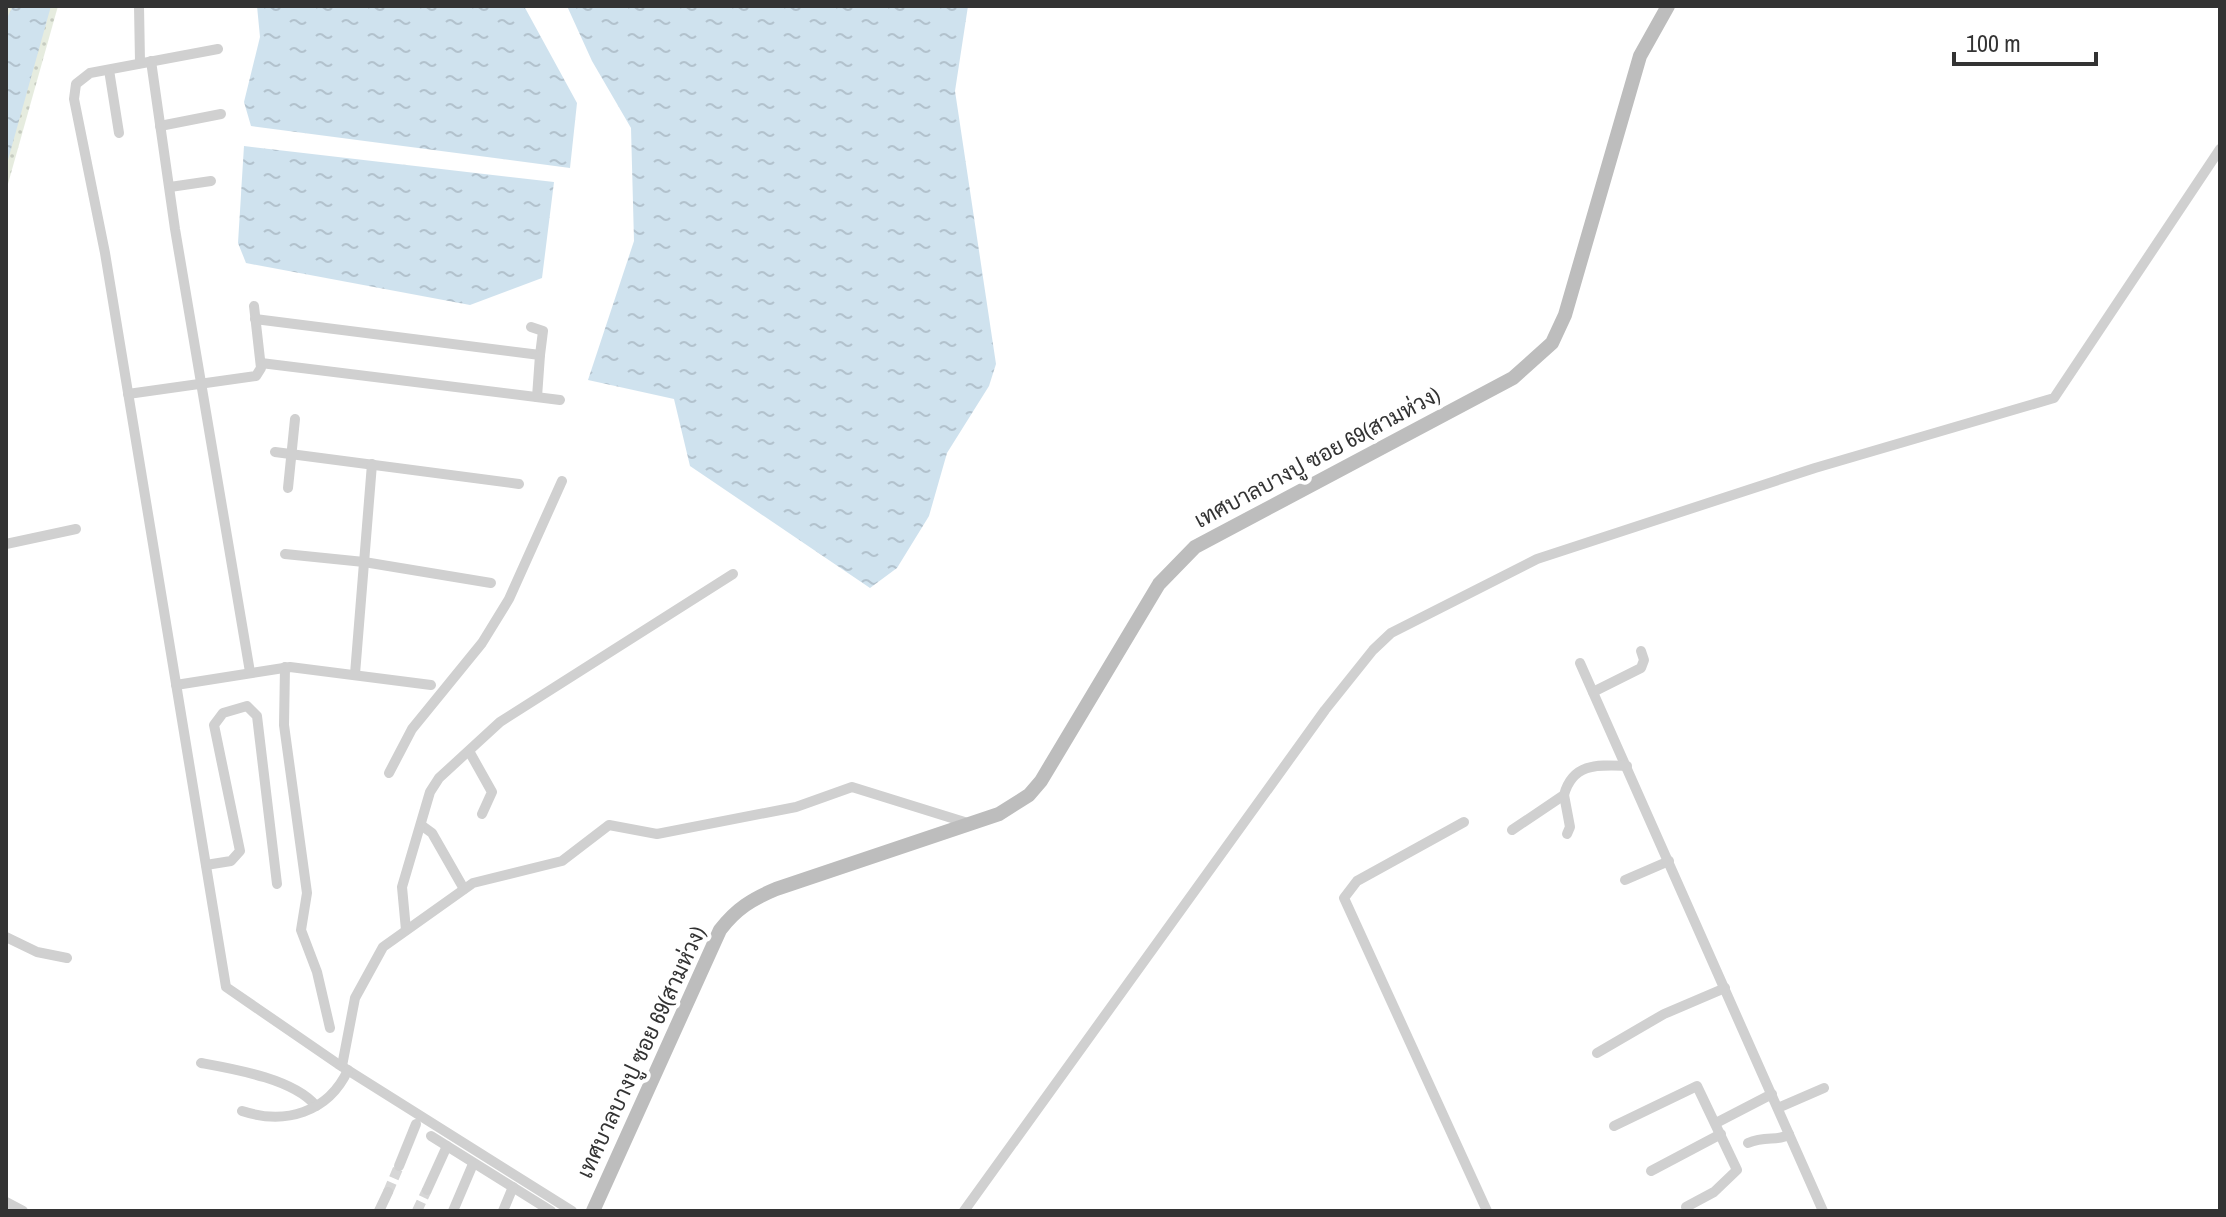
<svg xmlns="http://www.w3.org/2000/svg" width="2226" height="1217" font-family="'Archivo Narrow',Sarabun,sans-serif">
<defs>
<pattern id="park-dots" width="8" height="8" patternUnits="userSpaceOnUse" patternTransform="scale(2)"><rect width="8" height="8" fill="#e6ecdf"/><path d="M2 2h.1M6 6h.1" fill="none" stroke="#c6cbc0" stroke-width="1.8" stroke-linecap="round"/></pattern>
<pattern id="water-ripples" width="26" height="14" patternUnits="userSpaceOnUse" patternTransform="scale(2)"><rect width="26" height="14" fill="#cfe2ee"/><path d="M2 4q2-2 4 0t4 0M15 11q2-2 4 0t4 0" fill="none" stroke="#b2c2cd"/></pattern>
</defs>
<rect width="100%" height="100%" fill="#fff"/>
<path fill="url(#park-dots)" d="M6 6H58L6 191Z"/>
<g fill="url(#water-ripples)">
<path d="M13 6H51L6 167V20Z"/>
<path d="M257 6H524L577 103 570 168 251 126 244 102 260 37Z"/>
<path d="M567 6H968L955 91 996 364 989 386 947 453 929 516 897 568 870 588 690 466 674 399 588 380 634 241 631 128 592 61Z"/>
<path d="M244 146 554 182 542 278 470 305 246 263 238 243Z"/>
</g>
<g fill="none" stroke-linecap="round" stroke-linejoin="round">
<g stroke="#d6d6d6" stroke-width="10" stroke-dasharray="10 5" stroke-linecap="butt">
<path d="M388 1192 399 1166"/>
<path d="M417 1211 427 1190"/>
</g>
<g stroke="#d0d0d0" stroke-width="10">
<path d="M139 6 140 62"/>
<path d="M218 49 90 73 76 84 74 99 105 253 226 987 338 1064 572 1211"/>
<path d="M151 61 175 229 250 672"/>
<path d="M109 70 119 133"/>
<path d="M160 126 221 114"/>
<path d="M170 187 211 181"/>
<path d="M255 319 540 355 543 331 531 327"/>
<path d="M261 363 560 400"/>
<path d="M128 394 256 376 261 368 254 306"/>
<path d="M537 397 540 355"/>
<path d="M275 452 519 484"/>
<path d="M288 488 295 419"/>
<path d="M6 544 76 529"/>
<path d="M285 554 364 562 491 583"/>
<path d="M1580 663 1823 1211"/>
<path d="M285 667 284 725 307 893 301 930 317 972 330 1028"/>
<path d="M355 674 372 464"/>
<path d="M176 685 290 667 431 685"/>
<path d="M1593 692 1641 668 1644 660 1641 651"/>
<path d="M469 751 492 792 482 814"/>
<path d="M389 773 412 729 482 643 509 599 562 481"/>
<path d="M1564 795 1570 827 1567 834"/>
<path d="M1464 822 1357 881 1344 898 1487 1211"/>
<path d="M421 825 432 833 464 889"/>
<path d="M1512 830 1564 795C1573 762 1599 765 1627 766"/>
<path d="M206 865 231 861 240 851 214 725 223 713 247 706 257 716 277 884"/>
<path d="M1625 880 1669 861"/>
<path d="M406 930 402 887 430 792 439 778 500 722 733 574"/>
<path d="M6 937 37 952 67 958"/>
<path d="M1597 1053 1664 1014 1725 988"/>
<path d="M201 1063C234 1069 294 1079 316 1106"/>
<path d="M342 1066 355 998 383 947 473 883 562 861 609 825 657 834 796 807 852 787 971 824"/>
<path d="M1778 1108 1824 1088"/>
<path d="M242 1111C285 1125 328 1113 348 1070"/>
<path d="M1716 1123 1772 1094"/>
<path d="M1614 1126 1697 1086 1737 1170 1714 1192 1686 1207"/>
<path d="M431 1136 551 1211"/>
<path d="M1748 1143C1766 1135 1779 1142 1789 1134"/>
<path d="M399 1166 416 1124"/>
<path d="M1651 1171 1721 1134"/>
<path d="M427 1190 447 1146"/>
<path d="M6 1202 23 1211"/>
<path d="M379 1211 388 1192"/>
<path d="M453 1211 473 1164"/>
<path d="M503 1211 513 1187"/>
<path d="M964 1211 1325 710 1373 650 1391 633 1537 559 1815 468 2054 398 2220 149"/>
</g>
<path stroke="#bdbdbd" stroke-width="14" d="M593 1211 720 930C736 909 752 899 776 889L999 814 1029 795 1041 781 1159 584 1195 547 1513 378 1552 343 1565 315 1640 56 1668 6"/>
</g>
<g text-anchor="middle" stroke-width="8" stroke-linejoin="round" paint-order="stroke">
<g font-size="22" fill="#333" stroke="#fff">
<text transform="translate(1317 457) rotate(-28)" y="8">เทศบาลบางปู ซอย 69(สามห่วง)</text>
<text transform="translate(641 1052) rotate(-65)" y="8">เทศบาลบางปู ซอย 69(สามห่วง)</text>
</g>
</g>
<rect width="2226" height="1217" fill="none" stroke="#333333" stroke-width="16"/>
<path d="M1954 52v12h142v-12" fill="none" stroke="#333333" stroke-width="4"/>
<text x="1966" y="52" font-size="24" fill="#333333" stroke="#ffffff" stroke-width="6" paint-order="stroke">100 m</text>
</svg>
